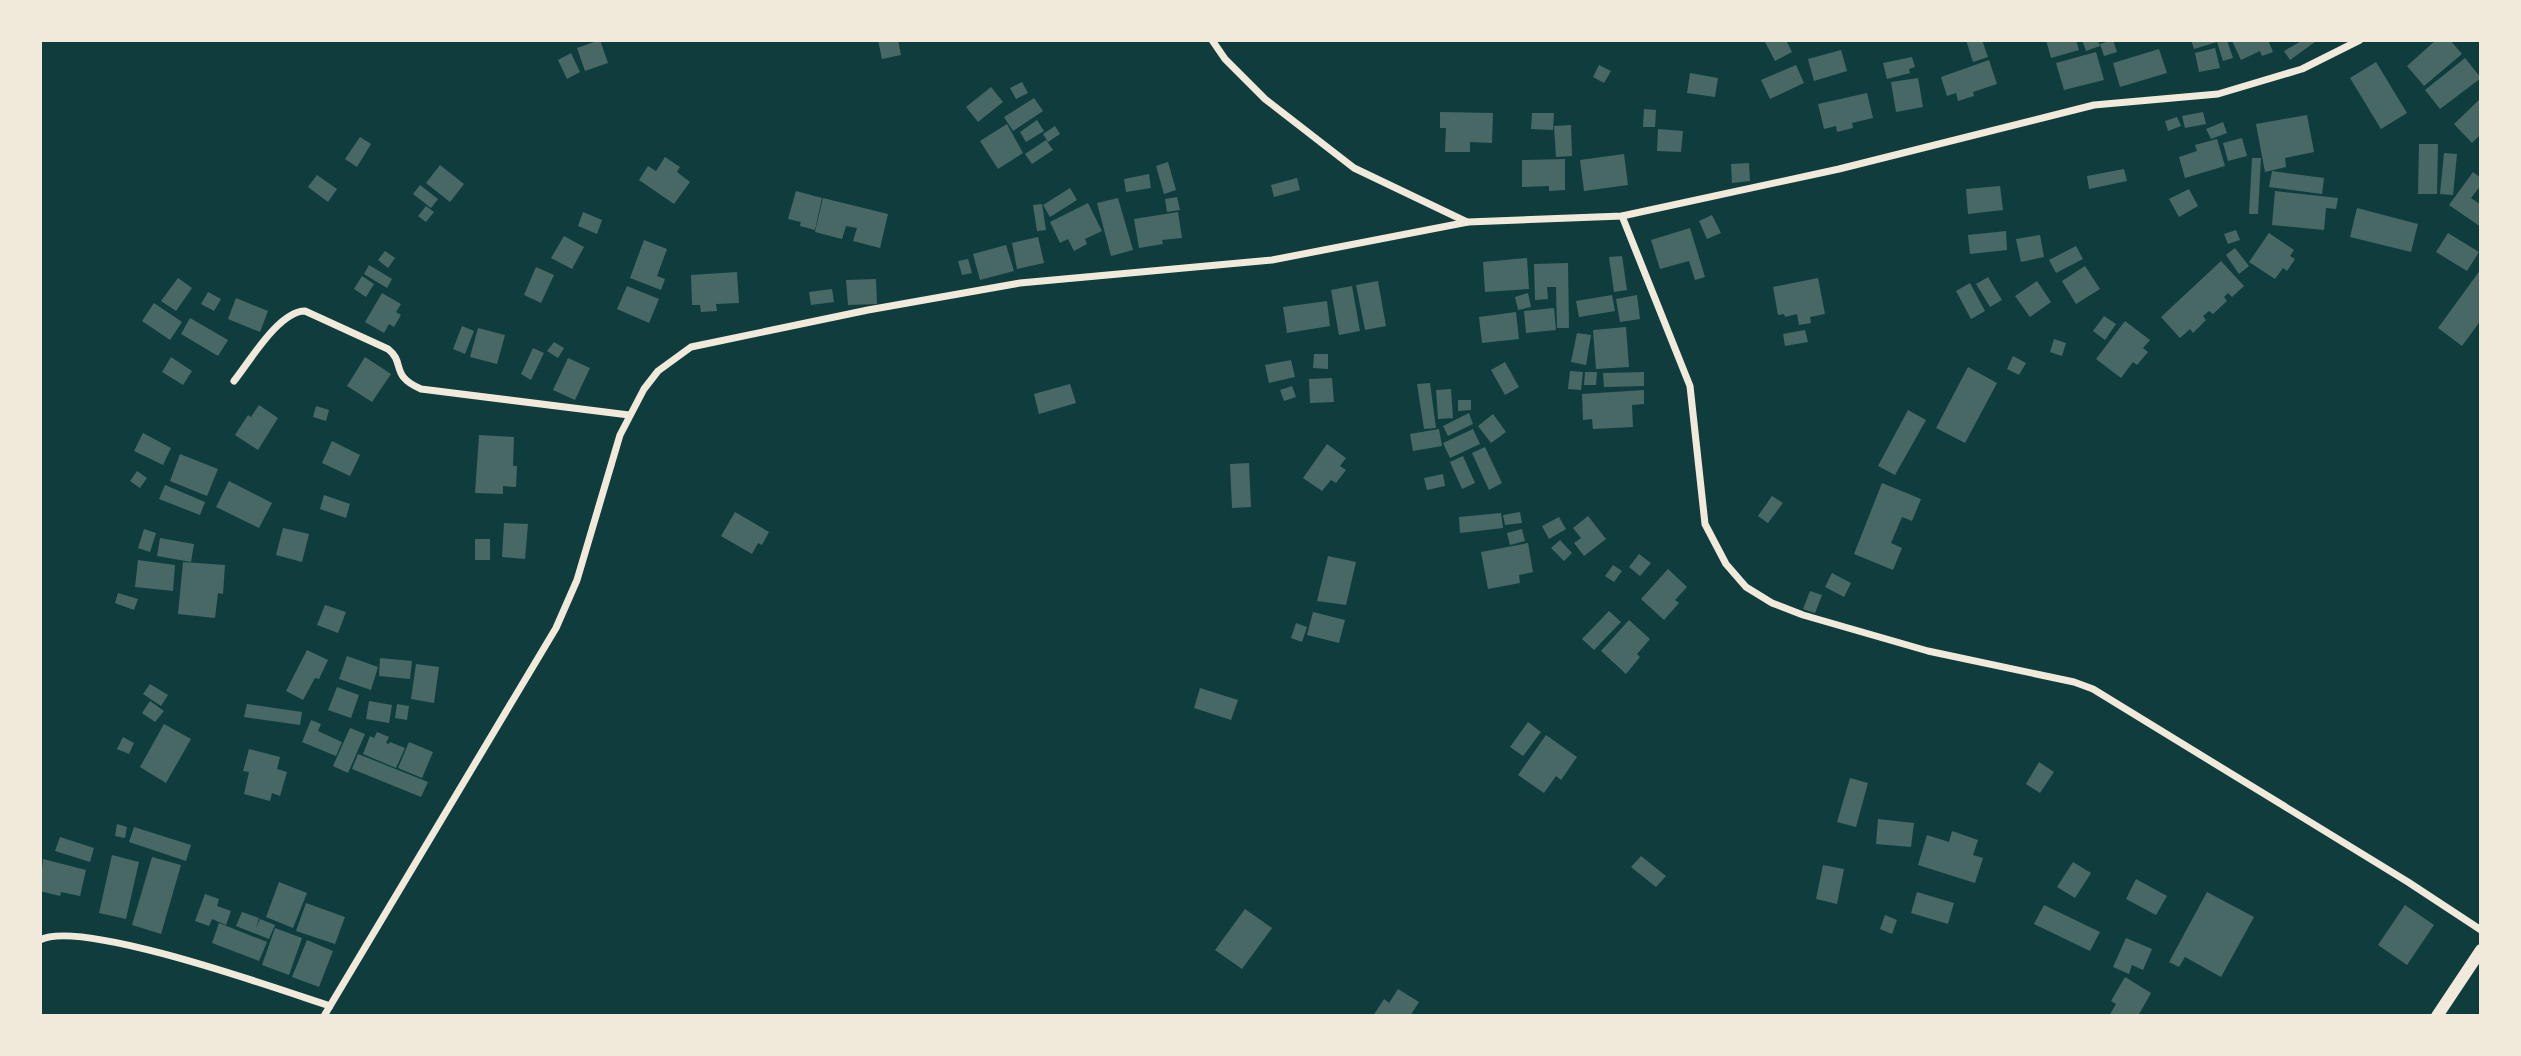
<svg xmlns="http://www.w3.org/2000/svg" width="2521" height="1056" font-family="Helvetica,sans-serif">
<rect width="100%" height="100%" fill="#0f3d3e"/>
<g fill="#486865">
<path d="M600 40 608 63 585 71 577 48Z"/>
<path d="M878 40H898L901 55 882 59Z"/>
<path d="M1764 40H1786L1792 52 1775 61Z"/>
<path d="M1966 40H1982L1988 57 1973 62Z"/>
<path d="M2046 40H2076L2079 50 2051 58Z"/>
<path d="M2082 40H2098L2100 46 2086 51Z"/>
<path d="M2113 40 2117 52 2104 56 2100 44Z"/>
<path d="M2191 40H2227L2233 58 2223 61 2217 42 2194 49Z"/>
<path d="M2235 40H2268L2273 52 2262 56 2260 51 2241 60 2232 41Z"/>
<path d="M2303 40 2315 42 2290 60 2284 51Z"/>
<path d="M2436 40H2450L2462 54 2424 86 2407 66Z"/>
<path d="M2215 48 2220 68 2199 72 2195 53Z"/>
<path d="M2159 49 2167 73 2120 87 2113 63Z"/>
<path d="M1841 50 1847 71 1814 81 1808 59Z"/>
<path d="M2096 52 2104 80 2064 90 2056 63Z"/>
<path d="M571 53 580 72 567 79 558 60Z"/>
<path d="M1912 57 1915 67 1909 69 1910 73 1887 79 1883 63Z"/>
<path d="M2465 58 2481 78 2440 109 2425 90Z"/>
<path d="M1989 60 1997 84 1973 92 1974 96 1958 101 1956 93 1947 96 1941 77Z"/>
<path d="M2376 62 2407 113 2381 129 2350 78Z"/>
<path d="M1599 65 1611 71 1604 83 1593 77Z"/>
<path d="M1796 65 1804 83 1770 99 1761 80Z"/>
<path d="M1690 73 1718 78 1715 97 1687 93Z"/>
<path d="M1918 78 1923 107 1896 112 1891 82Z"/>
<path d="M1022 82 1028 93 1016 99 1010 88Z"/>
<path d="M991 87 1003 102 978 122 966 107Z"/>
<path d="M1867 93 1873 118 1852 123 1853 128 1837 132 1836 126 1824 129 1818 104Z"/>
<path d="M1034 98 1043 111 1013 131 1004 117Z"/>
<path d="M2481 98V134L2472 143 2454 124Z"/>
<path d="M1644 109 1656 110 1655 127H1643Z"/>
<path d="M1440 112 1493 113 1492 143 1470 142V152H1445L1446 128H1440Z"/>
<path d="M2203 112 2206 124 2185 128 2182 116Z"/>
<path d="M1532 113H1554L1553 130 1531 129Z"/>
<path d="M2307 115 2314 152 2285 158 2286 167 2265 172 2256 124Z"/>
<path d="M2177 117 2181 126 2168 131 2165 121Z"/>
<path d="M1037 120 1044 131 1026 142 1020 132Z"/>
<path d="M2223 122 2227 133 2211 139 2206 129Z"/>
<path d="M1007 124 1023 153 998 169 980 141Z"/>
<path d="M1571 125 1572 156 1556 157 1554 126Z"/>
<path d="M1055 126 1060 134 1048 142 1043 134Z"/>
<path d="M1658 129 1683 131 1681 152 1657 151Z"/>
<path d="M360 137 371 144 357 167 345 159Z"/>
<path d="M2242 138 2247 156 2228 161 2223 143Z"/>
<path d="M2217 139 2225 166 2185 178 2179 157 2197 151 2195 145Z"/>
<path d="M1046 140 1053 150 1032 164 1025 154Z"/>
<path d="M2419 144H2438L2437 194H2418Z"/>
<path d="M2444 153 2457 154 2453 195 2440 194Z"/>
<path d="M1624 154 1628 185 1584 191 1580 160Z"/>
<path d="M665 157 680 167 677 172 690 182 674 204 639 180 648 166 656 171Z"/>
<path d="M2252 158H2261L2258 214H2249Z"/>
<path d="M1565 159V190L1549 191V186L1522 187V160Z"/>
<path d="M1168 162 1176 190 1164 194 1156 166Z"/>
<path d="M1749 163 1750 181 1732 183 1731 164Z"/>
<path d="M440 165 464 184 450 202 426 183Z"/>
<path d="M2124 169 2127 181 2089 189 2087 176Z"/>
<path d="M2272 171 2324 178 2322 194 2269 187Z"/>
<path d="M2473 172 2481 178V185L2471 198 2481 205V227L2449 205Z"/>
<path d="M1149 174 1151 188 1126 192 1124 179Z"/>
<path d="M317 175 337 189 328 202 308 187Z"/>
<path d="M1297 178 1300 190 1274 197 1271 185Z"/>
<path d="M420 185 438 199 431 208 413 194Z"/>
<path d="M2000 186 2003 210 1968 214 1966 189Z"/>
<path d="M1070 188 1077 200 1050 217 1043 205Z"/>
<path d="M2189 189 2198 206 2179 217 2169 199Z"/>
<path d="M796 191 822 198 815 230 800 226 801 222 788 219Z"/>
<path d="M2275 191 2338 198 2336 209 2326 208 2324 230 2272 225Z"/>
<path d="M1177 197 1180 210 1167 212 1165 199Z"/>
<path d="M823 198 888 214 880 248 853 241 857 228 846 226 842 239 815 232Z"/>
<path d="M1118 198 1133 250 1111 256 1097 203Z"/>
<path d="M1088 203 1102 231 1085 239 1087 244 1074 251 1068 239 1060 243 1050 222Z"/>
<path d="M1042 204 1046 230 1037 231 1033 205Z"/>
<path d="M426 206 434 212 426 222 418 216Z"/>
<path d="M2357 208 2418 224 2411 252 2350 237Z"/>
<path d="M583 212 602 220 597 234 578 226Z"/>
<path d="M1178 212 1182 238 1162 240 1163 244 1139 248 1134 219Z"/>
<path d="M1712 215 1721 233 1707 239 1699 221Z"/>
<path d="M1690 228 1705 277 1695 280 1689 261 1660 269 1651 240Z"/>
<path d="M2236 230 2240 240 2228 244 2224 234Z"/>
<path d="M2006 231 2007 250 1970 254 1968 235Z"/>
<path d="M2269 233 2294 250 2290 256 2295 259 2287 271 2283 268 2275 279 2249 262Z"/>
<path d="M2448 233 2479 252 2467 271 2436 252Z"/>
<path d="M2040 235 2044 257 2021 262 2016 239Z"/>
<path d="M564 236 584 247 572 269 551 258Z"/>
<path d="M1038 237 1044 263 1017 269 1012 243Z"/>
<path d="M644 240 667 249 657 276 665 279 661 290 630 278Z"/>
<path d="M1006 245 1014 271 980 280 973 254Z"/>
<path d="M2076 246 2083 259 2056 273 2049 260Z"/>
<path d="M2235 248 2249 266 2239 274 2226 255Z"/>
<path d="M385 251 395 258 388 268 378 260Z"/>
<path d="M1622 256 1627 290 1614 292 1609 257Z"/>
<path d="M1527 258 1529 289 1485 292 1483 262Z"/>
<path d="M968 259 972 273 962 275 958 261Z"/>
<path d="M2221 261 2244 286 2232 297 2228 293 2224 297 2227 301 2213 314 2209 311 2203 316 2206 320 2193 333 2190 329 2180 338 2161 317Z"/>
<path d="M1568 263 1569 328H1557L1556 287H1547L1548 299 1535 300 1534 264Z"/>
<path d="M369 265 392 279 387 288 364 274Z"/>
<path d="M2085 266 2100 289 2076 304 2062 281Z"/>
<path d="M536 267 554 275 541 303 524 295Z"/>
<path d="M2481 269V320L2462 346 2438 328Z"/>
<path d="M737 272 739 303 716 304 717 311 701 312 700 305H692L691 275Z"/>
<path d="M362 276 374 284 366 297 354 289Z"/>
<path d="M1988 277 2002 300 1990 307 1976 284Z"/>
<path d="M178 278 192 288 176 311 161 301Z"/>
<path d="M1818 278 1825 314 1810 317 1811 323 1799 325 1797 314 1785 317 1784 314 1778 315 1773 287Z"/>
<path d="M876 279 877 304 848 305 846 280Z"/>
<path d="M1378 281 1386 326 1365 330 1356 285Z"/>
<path d="M2037 281 2051 302 2030 317 2015 296Z"/>
<path d="M1970 283 1985 311 1971 319 1956 291Z"/>
<path d="M627 286 659 299 649 323 617 309Z"/>
<path d="M1352 286 1360 331 1339 335 1331 290Z"/>
<path d="M832 289 834 302 811 305 809 292Z"/>
<path d="M208 292 221 299 214 311 201 304Z"/>
<path d="M382 293 401 304 396 312 401 315 394 327 389 324 384 333 365 322Z"/>
<path d="M1528 293 1531 307 1518 310 1515 297Z"/>
<path d="M1612 295 1615 311 1579 317 1576 301Z"/>
<path d="M1637 295 1640 319 1620 322 1616 299Z"/>
<path d="M236 298 268 311 260 332 228 319Z"/>
<path d="M1327 301 1330 326 1287 333 1283 307Z"/>
<path d="M154 303 182 322 170 340 142 321Z"/>
<path d="M1554 308 1556 330 1526 333 1524 311Z"/>
<path d="M1516 312 1519 339 1482 343 1479 317Z"/>
<path d="M2104 316 2116 324 2105 340 2093 331Z"/>
<path d="M190 318 228 340 218 356 181 334Z"/>
<path d="M2125 321 2150 340 2143 348 2148 352 2137 365 2133 362 2121 378 2096 359Z"/>
<path d="M462 326 474 331 465 354 453 349Z"/>
<path d="M1626 327 1629 367 1596 369 1593 330Z"/>
<path d="M478 328 505 335 497 364 470 357Z"/>
<path d="M1805 330 1808 342 1785 346 1783 334Z"/>
<path d="M1577 333 1591 335 1586 365 1571 362Z"/>
<path d="M2054 339 2066 343 2062 356 2050 352Z"/>
<path d="M554 342 564 348 558 358 547 351Z"/>
<path d="M533 348 544 353 531 380 521 374Z"/>
<path d="M1314 354H1328V369L1313 368Z"/>
<path d="M2013 356 2026 363 2019 375 2007 369Z"/>
<path d="M171 357 192 371 183 385 162 372Z"/>
<path d="M365 357 391 374 372 402 347 386Z"/>
<path d="M568 358 590 368 575 400 553 390Z"/>
<path d="M1291 360 1295 377 1269 383 1265 365Z"/>
<path d="M1505 362 1519 387 1505 395 1491 370Z"/>
<path d="M1968 367 1997 383 1965 443 1936 428Z"/>
<path d="M1570 371 1583 372 1581 390 1568 389Z"/>
<path d="M1585 372H1597L1596 385H1584Z"/>
<path d="M1644 372V386L1604 387 1603 373Z"/>
<path d="M1332 378 1334 402 1310 403 1309 379Z"/>
<path d="M1430 383 1436 428 1424 429 1417 384Z"/>
<path d="M1070 384 1076 403 1039 414 1034 394Z"/>
<path d="M1292 386 1296 397 1284 401 1280 390Z"/>
<path d="M1451 389 1453 418 1438 419 1436 390Z"/>
<path d="M1644 390V404L1632 405 1633 427 1593 429 1592 419 1583 420 1582 394Z"/>
<path d="M1458 400H1471V410L1458 411Z"/>
<path d="M259 405 278 418 258 450 235 435 248 415 251 417Z"/>
<path d="M316 406 329 410 326 421 313 417Z"/>
<path d="M1908 410 1926 420 1895 475 1878 466Z"/>
<path d="M1469 413 1473 424 1448 436 1443 426Z"/>
<path d="M1493 414 1506 432 1491 443 1478 426Z"/>
<path d="M1439 429 1442 446 1413 451 1410 434Z"/>
<path d="M1473 429 1480 444 1450 458 1443 443Z"/>
<path d="M143 433 171 448 163 465 134 451Z"/>
<path d="M479 435 514 437 513 466H517L516 487 503 486V494L475 493Z"/>
<path d="M332 441 360 455 350 476 322 463Z"/>
<path d="M1327 444 1346 458 1340 466 1346 470 1336 483 1331 480 1322 491 1303 478Z"/>
<path d="M1485 447 1502 483 1489 490 1472 453Z"/>
<path d="M180 454 218 469 207 496 170 481Z"/>
<path d="M1463 456 1475 483 1462 489 1450 462Z"/>
<path d="M1249 463 1251 507 1232 508 1230 464Z"/>
<path d="M137 471 147 478 140 488 130 481Z"/>
<path d="M1443 474 1445 486 1427 490 1424 478Z"/>
<path d="M229 481 272 503 259 528 216 507Z"/>
<path d="M1882 483 1921 499 1912 521 1902 517 1891 543 1902 548 1893 570 1854 554Z"/>
<path d="M165 485 205 502 200 515 159 499Z"/>
<path d="M324 495 350 504 346 518 320 509Z"/>
<path d="M1772 496 1783 503 1768 523 1758 516Z"/>
<path d="M735 512 769 532 762 545 758 543 752 554 721 536Z"/>
<path d="M1520 512 1522 523 1505 525 1503 515Z"/>
<path d="M1501 513 1503 528 1460 533 1459 517Z"/>
<path d="M1588 516 1606 539 1584 556 1574 543 1581 538 1573 528Z"/>
<path d="M1559 517 1566 529 1549 539 1542 526Z"/>
<path d="M504 523 528 524 525 559 502 557Z"/>
<path d="M283 528 309 534 302 562 276 555Z"/>
<path d="M144 529 156 533 150 552 138 548Z"/>
<path d="M1522 529 1525 541 1510 545 1507 533Z"/>
<path d="M160 538 194 544 191 562 157 556Z"/>
<rect x="475" y="539" width="15" height="21"/>
<path d="M1560 540 1572 553 1564 561 1551 548Z"/>
<path d="M1528 543 1533 572 1519 575 1520 583 1488 589 1481 552Z"/>
<path d="M1639 554 1651 563 1640 576 1629 567Z"/>
<path d="M1328 556 1356 562 1346 605 1317 601Z"/>
<path d="M138 560 175 565 173 591 135 587Z"/>
<path d="M183 562 225 565 223 594 218 593 215 618 178 614Z"/>
<path d="M1613 565 1622 571 1614 582 1605 576Z"/>
<path d="M1668 569 1687 587 1675 600 1679 603 1664 620 1641 599Z"/>
<path d="M1832 573 1851 583 1844 597 1825 587Z"/>
<path d="M1810 591 1822 595 1815 613 1803 609Z"/>
<path d="M118 593 138 599 134 610 115 603Z"/>
<path d="M325 605 346 612 338 633 317 625Z"/>
<path d="M1609 611 1621 622 1594 650 1582 639Z"/>
<path d="M1313 612 1345 620 1339 643 1307 635Z"/>
<path d="M1629 620 1650 639 1637 654 1640 657 1626 674 1601 651Z"/>
<path d="M1296 623 1307 627 1302 642 1291 638Z"/>
<path d="M307 650 328 660 319 679 315 678 303 700 286 691Z"/>
<path d="M347 656 378 667 371 690 339 679Z"/>
<path d="M380 658 412 661 410 679 379 676Z"/>
<path d="M416 664 439 667 434 703 411 699Z"/>
<path d="M150 684 168 695 161 706 143 694Z"/>
<path d="M337 687 359 695 351 718 328 710Z"/>
<path d="M1200 688 1238 700 1231 720 1194 708Z"/>
<path d="M150 701 164 711 155 722 142 713Z"/>
<path d="M369 701 392 705 389 723 366 719Z"/>
<path d="M247 704 302 712 300 725 244 717Z"/>
<path d="M397 704 409 706 407 720 395 718Z"/>
<path d="M311 720 321 724 318 731 342 742 336 756 302 742Z"/>
<path d="M1528 722 1541 732 1523 756 1510 747Z"/>
<path d="M164 724 191 739 166 783 140 767Z"/>
<path d="M350 728 365 734 348 773 333 766Z"/>
<path d="M377 732 389 737 386 743 389 744 390 742 405 748 396 768 363 754 370 736 374 738Z"/>
<path d="M1546 735 1577 757 1561 780 1556 776 1544 793 1518 775Z"/>
<path d="M123 737 134 743 129 754 117 749Z"/>
<path d="M409 742 433 752 422 778 398 768Z"/>
<path d="M249 749 280 757 277 769 287 772 280 796 272 793 270 801 244 794 249 772 243 771Z"/>
<path d="M358 754 428 782 421 797 352 769Z"/>
<path d="M2039 762 2054 772 2040 793 2026 784Z"/>
<path d="M1850 778 1868 783 1856 827 1837 822Z"/>
<path d="M1878 819 1914 823 1911 847 1876 844Z"/>
<path d="M117 824 127 827 125 838 115 836Z"/>
<path d="M134 827 191 845 186 861 129 842Z"/>
<path d="M1952 831 1978 840 1973 855 1983 858 1975 883 1918 865 1927 835 1949 842Z"/>
<path d="M60 837 94 848 90 862 55 851Z"/>
<path d="M112 855 139 862 126 919 99 913Z"/>
<path d="M1641 856 1666 876 1656 887 1631 867Z"/>
<path d="M152 857 181 865 161 934 132 925Z"/>
<path d="M43 859 86 870 80 896 61 892 60 896 40 891Z"/>
<path d="M2073 862 2091 873 2075 898 2057 887Z"/>
<path d="M1823 865 1844 869 1837 904 1816 899Z"/>
<path d="M2136 879 2167 896 2156 915 2126 899Z"/>
<path d="M279 882 307 893 293 928 266 917Z"/>
<path d="M1917 892 1954 903 1948 924 1911 913Z"/>
<path d="M2207 892 2254 917 2221 977 2185 957 2179 967 2169 962Z"/>
<path d="M205 894 219 899 217 906 231 911 226 925 212 919 209 926 195 921Z"/>
<path d="M306 903 345 917 335 944 296 931Z"/>
<path d="M2044 905 2100 932 2090 951 2034 924Z"/>
<path d="M2405 905 2434 925 2407 965 2378 945Z"/>
<path d="M1245 909 1272 928 1242 969 1215 950Z"/>
<path d="M242 912 259 918 256 928 260 919 275 925 269 939 236 926Z"/>
<path d="M1885 915 1897 920 1892 934 1880 929Z"/>
<path d="M219 923 267 942 259 961 212 943Z"/>
<path d="M275 928 302 938 289 975 262 965Z"/>
<path d="M2126 938 2152 949 2143 970 2132 965 2129 974 2113 967Z"/>
<path d="M307 940 333 951 319 987 292 977Z"/>
<path d="M2125 977 2151 993 2138 1016H2109L2116 1004 2111 1001Z"/>
<path d="M1398 989 1419 1002 1410 1016H1373L1384 999 1389 1003Z"/>
</g>
<g fill="none" stroke-linecap="round" stroke-linejoin="round">
<g stroke="#f1e9da" stroke-width="7">
<path d="M1212 40 1225 59 1265 99 1354 168 1467 222"/>
<path d="M1622 216 1690 386 1705 524 1726 564 1746 587 1772 603 1803 615 1928 651 2074 682 2093 689 2408 882 2481 930"/>
<path d="M234 381C250 361 279 311 305 311L388 349C406 363 389 375 421 389L629 415"/>
<path d="M40 940C80 918 281 990 330 1006"/>
<path d="M324 1016 556 628 577 580 620 435 644 389 658 371 691 347 868 310 1020 283 1272 260 1468 222 1622 216 1839 169 2094 105 2218 94 2302 69 2360 40"/>
</g>
<path stroke="#f1e9da" stroke-width="12" d="M2437 1016 2481 950"/>
</g>
<rect width="2521" height="1056" fill="none" stroke="#f1e9da" stroke-width="84"/>
</svg>
